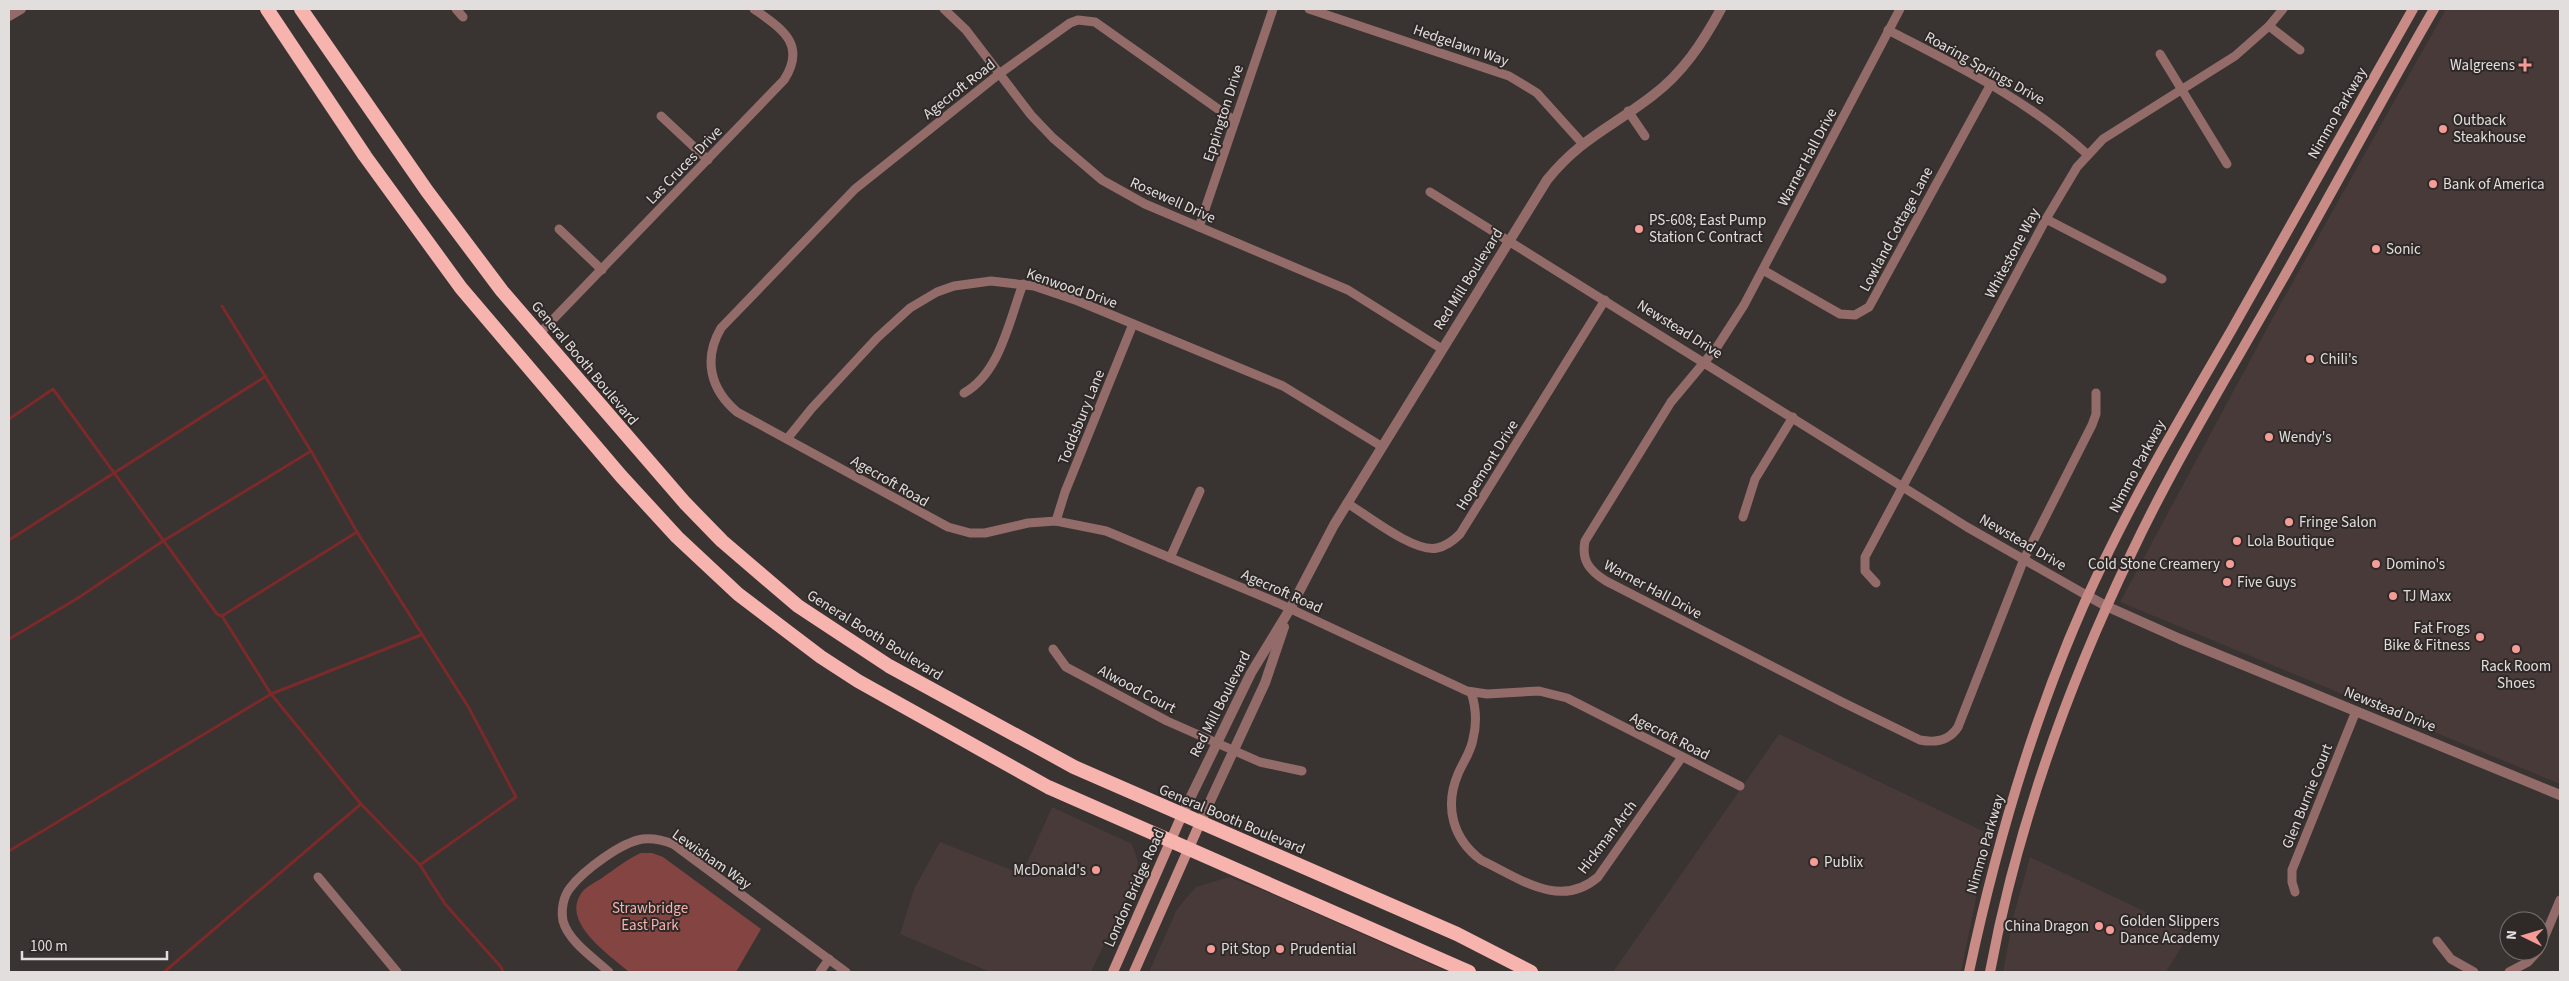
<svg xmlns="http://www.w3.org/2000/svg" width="2569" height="981" font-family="'Source Sans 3',sans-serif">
<rect width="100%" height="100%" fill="#393332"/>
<g fill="#473a39">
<path d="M2446 9H2560V784L2120 602 2276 312Z"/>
<path d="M1779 734 1989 834 1961 972H1613Z"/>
<path d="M1052 807 1132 844 1138 862 1135 880 1091 972H990L900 934 914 889 940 842 1022 874Z"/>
<path d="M2030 857 2190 933 2166 972H2003L2014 914Z"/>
<path d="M1229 877 1267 892 1448 972H1149L1177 909 1196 887Z"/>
</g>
<path fill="#844542" d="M641 853H652L663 857 761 929 736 972H629C610 955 558 921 583 891 587 886 596 882 602 878 615 869 627 859 641 853Z"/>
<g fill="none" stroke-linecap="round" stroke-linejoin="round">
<g stroke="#792a29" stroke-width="3">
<path d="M222 306 311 451 357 532 469 708 516 797 420 865"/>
<path d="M9 419 53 389 217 614 222 616 271 694 361 804 420 865 445 904 501 967 503 972"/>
<path d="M9 540 266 376"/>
<path d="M222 616 357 532"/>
<path d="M9 639 78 598 163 541 311 451"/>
<path d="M9 851 271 694 421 635"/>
<path d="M164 972 361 804"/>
</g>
<g stroke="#936c69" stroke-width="9">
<path d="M456 9 463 17"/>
<path d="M944 9 966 30 1031 115 1053 138 1102 180 1145 204 1348 290 1442 349"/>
<path d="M1309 9 1509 76 1537 93 1582 143"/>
<path d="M1900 9 1744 305 1717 347 1671 402 1585 541C1581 561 1590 571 1606 581L1842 702 1920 740C1936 743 1949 741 1958 727L2024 559 2092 425 2096 414V393"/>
<path d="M2269 26 2300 50"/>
<path d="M1888 30C1961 68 2025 98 2087 154"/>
<path d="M2160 54 2227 164"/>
<path d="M1628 111 1645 136"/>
<path d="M661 116 708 160"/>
<path d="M1235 121 1095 22 1078 20 1070 23 999 74 855 189 721 328C703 359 710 389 737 412L948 527 970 533H985L1028 523 1056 521 1106 531 1278 603 1467 691 1487 694 1539 691 1567 698 1740 786"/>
<path d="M1430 192 1967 527 2088 596"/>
<path d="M2046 219 2162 279"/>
<path d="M1199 227 1273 9"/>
<path d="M559 229 602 270"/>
<path d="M1763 270 1840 314 1855 315 1869 307 1991 84"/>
<path d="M539 334 784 80C807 44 782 29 754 9"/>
<path d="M964 393C1000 373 1009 321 1023 284"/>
<path d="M787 439 812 408 877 338 910 308 937 292 954 286 991 281 1034 286 1078 301 1283 386 1381 446"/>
<path d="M1347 503C1367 515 1414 553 1437 548 1447 546 1454 540 1460 534L1605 300"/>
<path d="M1743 517 1755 479 1793 417"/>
<path d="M1056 521 1065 492 1133 324"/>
<path d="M1170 558 1200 491"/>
<path d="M1876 583 1865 571V557L2046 219 2077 167 2103 139 2235 56 2269 26 2283 9"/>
<path d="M1053 649 1066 667 1167 721 1260 762 1302 771"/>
<path d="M1471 692C1476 707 1477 723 1473 739 1471 752 1463 762 1458 774 1444 807 1453 839 1481 860 1519 878 1560 910 1598 877L1682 757"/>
<path d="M318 877 397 972"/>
<path d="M2295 892 2292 882V870L2356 711"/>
<path d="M2437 941 2451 959 2474 972"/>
<path d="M2539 950 2560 900"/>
<path d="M609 972C594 958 569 942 563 921 561 910 563 897 570 888 583 871 621 842 643 839 653 838 663 840 673 844L846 972"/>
<path d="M820 972 829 959"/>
<path d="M2509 972 2528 962 2538 951"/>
</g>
<g stroke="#936c69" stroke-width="10">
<path d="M9 16 21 9"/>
<path d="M2088 596 2106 606 2180 639 2560 795"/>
<path d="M1182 815 1251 673 1290 609 1334 525 1547 180C1581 138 1612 127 1652 96 1683 73 1703 42 1721 9"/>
<path d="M1200 823 1265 683 1284 627"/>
</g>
<g stroke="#c88b86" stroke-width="10">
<path d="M1113 972 1182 815"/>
<path d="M1134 972 1200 823"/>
<path d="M1969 972C1999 831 2041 691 2104 561 2142 482 2187 407 2231 331 2292 223 2352 116 2413 9"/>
<path d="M1990 972C2017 827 2068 685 2132 552 2177 457 2233 367 2285 275 2335 187 2383 97 2434 9"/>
</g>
<g stroke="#f7b3ae" stroke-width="14">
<path d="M267 9 365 156 461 288 621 476 677 537 738 594 821 657 858 681 1048 787 1469 972"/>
<path d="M301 9 427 191 502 291 685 503 722 541 798 606 889 666 1074 767 1457 934 1531 972"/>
</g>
</g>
<g fill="#f59c96" stroke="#2f2928" stroke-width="2">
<path d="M2522.5 57.5h5v5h5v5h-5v5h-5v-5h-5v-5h5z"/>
<circle cx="2443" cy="129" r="5"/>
<circle cx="2433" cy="184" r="5"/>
<circle cx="1639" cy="229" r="5"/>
<circle cx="2376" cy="249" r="5"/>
<circle cx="2310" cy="359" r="5"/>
<circle cx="2269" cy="437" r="5"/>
<circle cx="2289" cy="522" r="5"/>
<circle cx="2237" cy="541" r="5"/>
<circle cx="2230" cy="564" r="5"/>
<circle cx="2376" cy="564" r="5"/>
<circle cx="2227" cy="582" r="5"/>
<circle cx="2393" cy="596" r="5"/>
<circle cx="2480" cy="637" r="5"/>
<circle cx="2516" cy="649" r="5"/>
<circle cx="1814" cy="862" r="5"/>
<circle cx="1096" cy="870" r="5"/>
<circle cx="2099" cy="926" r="5"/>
<circle cx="2110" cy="930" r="5"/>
<circle cx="1211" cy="949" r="5"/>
<circle cx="1280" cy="949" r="5"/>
</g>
<g text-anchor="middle" stroke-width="4" stroke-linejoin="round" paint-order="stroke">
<g font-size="15" fill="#e2dede" stroke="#2f2928">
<text transform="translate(1461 45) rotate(19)" y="5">Hedgelawn Way</text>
<text transform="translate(1985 68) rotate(29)" y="5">Roaring Springs Drive</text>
<text transform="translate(959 89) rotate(-38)" y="5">Agecroft Road</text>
<text transform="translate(1223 113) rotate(-72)" y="5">Eppington Drive</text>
<text transform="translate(2337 113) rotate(-60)" y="5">Nimmo Parkway</text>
<text transform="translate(1807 157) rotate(-62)" y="5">Warner Hall Drive</text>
<text transform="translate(684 165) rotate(-46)" y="5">Las Cruces Drive</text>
<text transform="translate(1173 200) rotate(24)" y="5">Rosewell Drive</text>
<text transform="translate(1896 229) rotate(-62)" y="5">Lowland Cottage Lane</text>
<text transform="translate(2012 253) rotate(-62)" y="5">Whitestone Way</text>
<text transform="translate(1468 279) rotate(-58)" y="5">Red Mill Boulevard</text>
<text transform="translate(1072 288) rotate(19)" y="5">Kenwood Drive</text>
<text transform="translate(1680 329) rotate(32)" y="5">Newstead Drive</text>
<text transform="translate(585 363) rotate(50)" y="5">General Booth Boulevard</text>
<text transform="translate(1081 417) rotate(-68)" y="5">Toddsbury Lane</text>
<text transform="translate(1487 465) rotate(-58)" y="5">Hopemont Drive</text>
<text transform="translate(2137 466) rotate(-62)" y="5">Nimmo Parkway</text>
<text transform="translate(890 481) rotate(30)" y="5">Agecroft Road</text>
<text transform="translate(2023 542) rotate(30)" y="5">Newstead Drive</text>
<text transform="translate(1653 589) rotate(28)" y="5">Warner Hall Drive</text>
<text transform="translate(1282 591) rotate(24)" y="5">Agecroft Road</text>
<text transform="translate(875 635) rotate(32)" y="5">General Booth Boulevard</text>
<text transform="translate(1137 689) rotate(28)" y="5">Alwood Court</text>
<text transform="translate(1220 704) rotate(-63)" y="5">Red Mill Boulevard</text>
<text transform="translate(2390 709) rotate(22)" y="5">Newstead Drive</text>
<text transform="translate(1670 736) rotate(27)" y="5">Agecroft Road</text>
<text transform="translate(2307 796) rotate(-68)" y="5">Glen Burnie Court</text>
<text transform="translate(1232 819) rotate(23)" y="5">General Booth Boulevard</text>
<text transform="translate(1607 837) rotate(-53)" y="5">Hickman Arch</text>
<text transform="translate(1985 844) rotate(-74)" y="5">Nimmo Parkway</text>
<text transform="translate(712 859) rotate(35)" y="5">Lewisham Way</text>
<text transform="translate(1134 888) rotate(-66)" y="5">London Bridge Road</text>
</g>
<g font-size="15" fill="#e2dede" stroke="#2f2928" text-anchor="start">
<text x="2515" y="70" text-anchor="end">Walgreens</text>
<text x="2453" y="125">Outback<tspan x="2453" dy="17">Steakhouse</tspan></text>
<text x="2443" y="189">Bank of America</text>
<text x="1649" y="225">PS-608; East Pump<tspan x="1649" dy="17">Station C Contract</tspan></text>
<text x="2386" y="254">Sonic</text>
<text x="2320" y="364">Chili's</text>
<text x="2279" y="442">Wendy's</text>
<text x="2299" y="527">Fringe Salon</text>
<text x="2247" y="546">Lola Boutique</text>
<text x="2220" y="569" text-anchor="end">Cold Stone Creamery</text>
<text x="2386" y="569">Domino's</text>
<text x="2237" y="587">Five Guys</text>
<text x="2403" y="601">TJ Maxx</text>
<text x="2470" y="633" text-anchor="end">Fat Frogs<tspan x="2470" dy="17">Bike &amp; Fitness</tspan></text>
<text x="2516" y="671" text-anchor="middle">Rack Room<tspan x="2516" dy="17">Shoes</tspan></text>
<text x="1824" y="867">Publix</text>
<text x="1086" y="875" text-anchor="end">McDonald's</text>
<text x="2120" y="926">Golden Slippers<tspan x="2120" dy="17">Dance Academy</tspan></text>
<text x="2089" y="931" text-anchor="end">China Dragon</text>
<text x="1221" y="954">Pit Stop</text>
<text x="1290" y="954">Prudential</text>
</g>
<g font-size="15" fill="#f9b1ac" stroke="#2f2928">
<text x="650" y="913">Strawbridge<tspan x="650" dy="17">East Park</tspan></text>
</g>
</g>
<rect width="2569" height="981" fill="none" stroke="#e2dede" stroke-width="20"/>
<g transform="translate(2524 936) rotate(275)"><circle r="24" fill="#2f2928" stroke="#777171"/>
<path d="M0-4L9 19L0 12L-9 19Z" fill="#f59c96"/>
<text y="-8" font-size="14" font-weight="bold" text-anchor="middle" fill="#e2dede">N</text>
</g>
<path d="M22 951v8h145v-8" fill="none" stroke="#e2dede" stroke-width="2.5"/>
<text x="30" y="951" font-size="15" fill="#e2dede" stroke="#2f2928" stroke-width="4" paint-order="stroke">100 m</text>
</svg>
